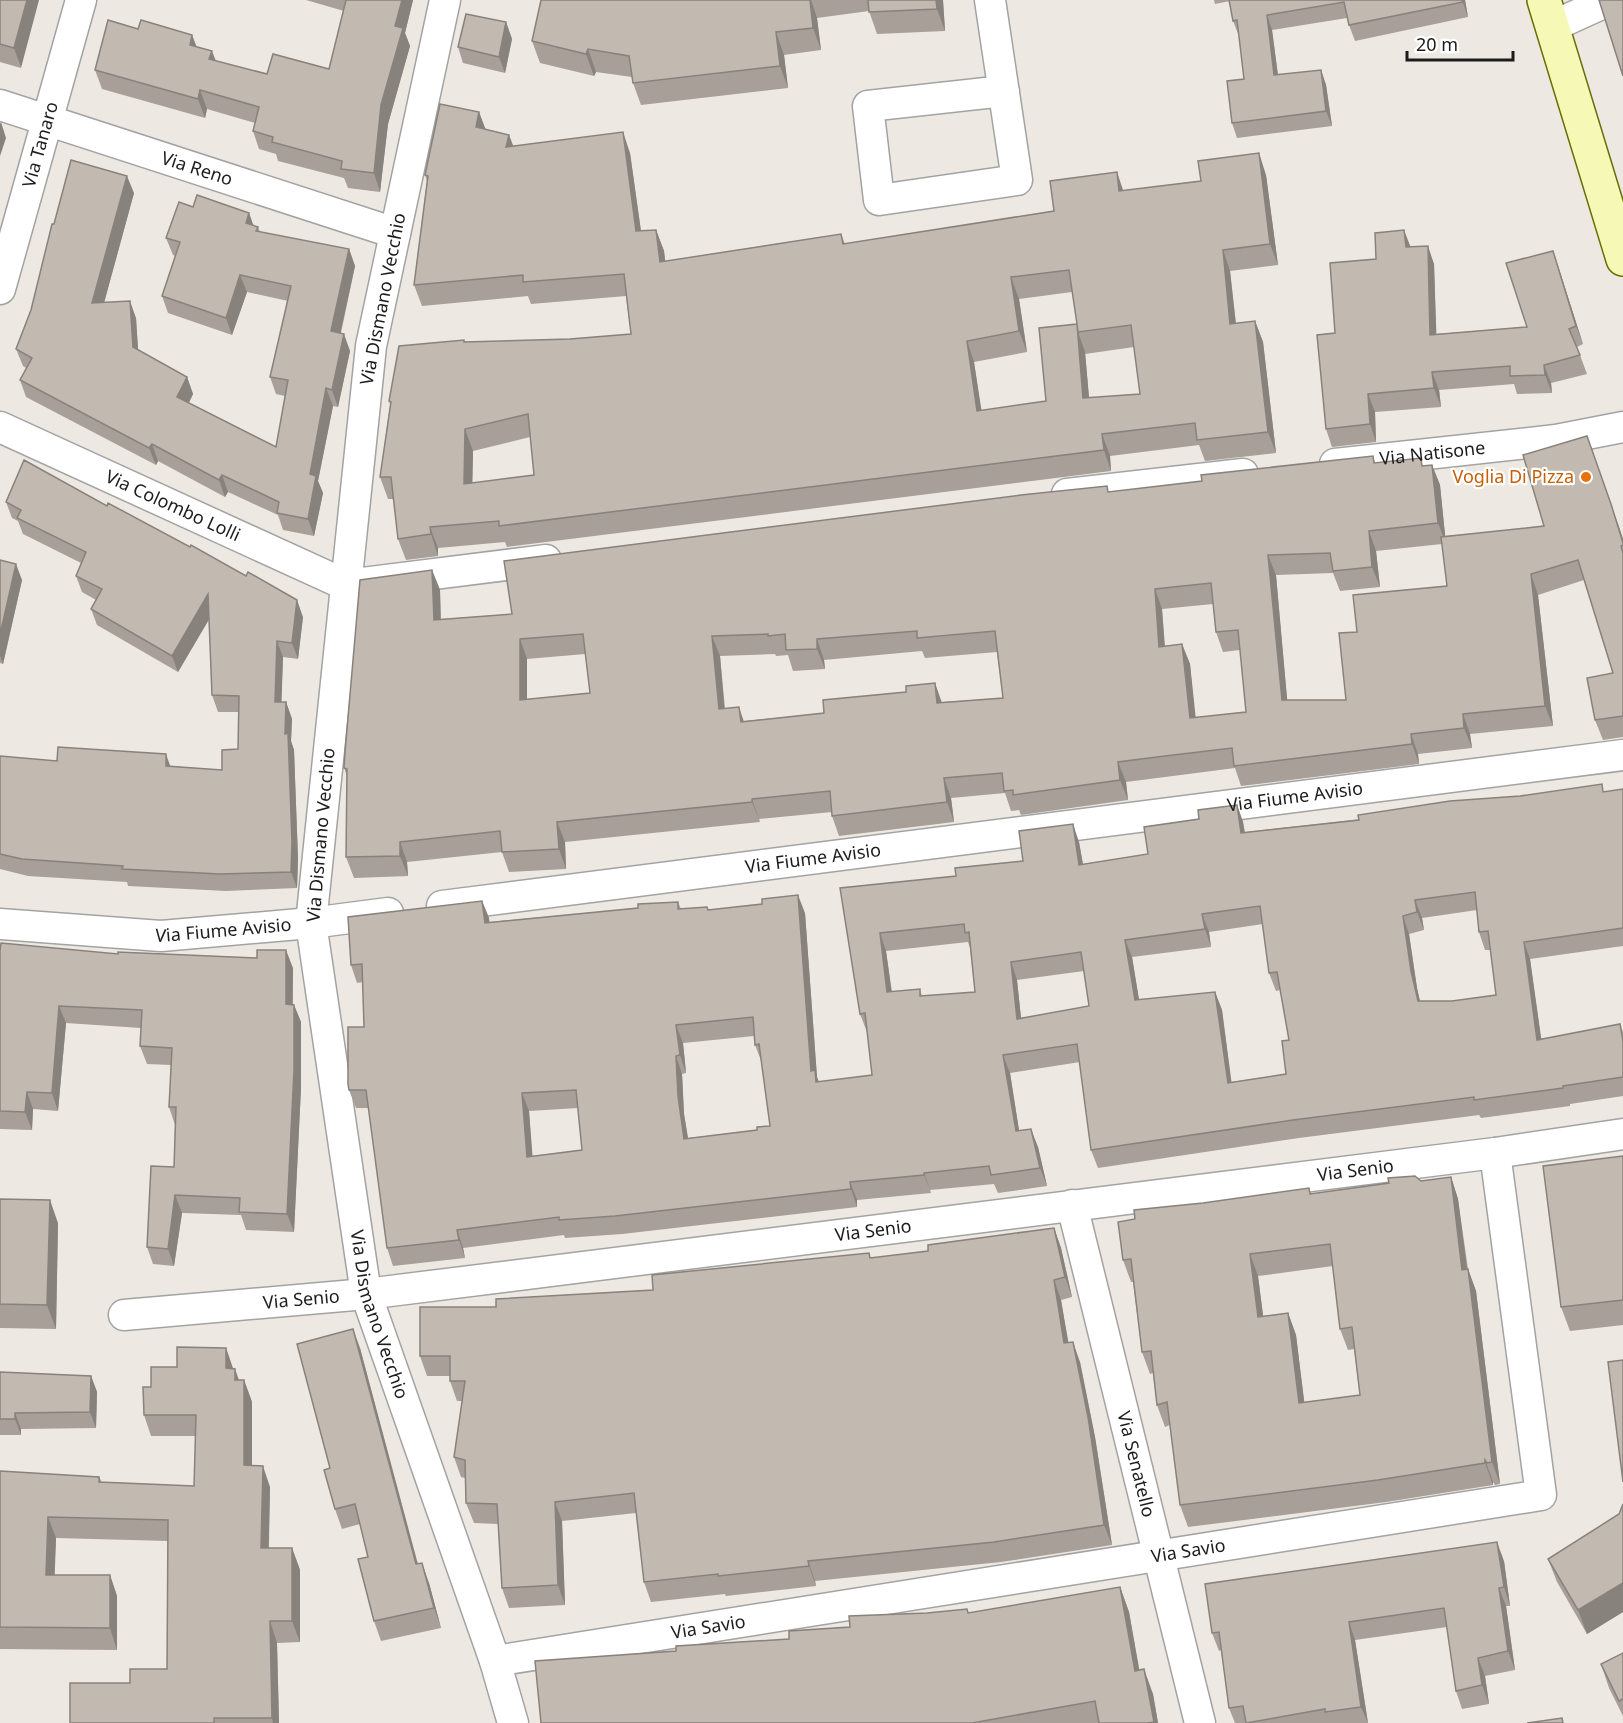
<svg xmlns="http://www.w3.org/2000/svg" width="1623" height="1723" font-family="'Noto Sans',sans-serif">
<rect width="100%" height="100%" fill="#ede9e2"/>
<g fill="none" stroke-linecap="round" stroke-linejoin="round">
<g stroke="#a3a3a3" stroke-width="33">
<g id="street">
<path id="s1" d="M445 0 371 346 311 923 366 1294 495 1661 513 1723"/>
<path d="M990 0 1017 180 879 200 868 106 1004 91"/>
<path d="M1553 26 1610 0"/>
<path id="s2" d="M0 105 395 233"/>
<path id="s3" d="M0 289 81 0"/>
<path id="s4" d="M0 427 346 585 546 560"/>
<path id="s5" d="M1335 464 1556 440 1623 427"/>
<path d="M1067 494 1243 474"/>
<path id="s6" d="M442 906 1623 755"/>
<path id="s7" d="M0 924 161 936 311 923 388 913"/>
<path id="s8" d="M1072 1205 1200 1723"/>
<path id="s9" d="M124 1315 366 1294 1495 1153 1623 1134"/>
<path id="s10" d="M495 1661 1541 1495 1495 1153"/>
</g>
</g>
<g stroke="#667006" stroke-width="36">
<path id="secondary" d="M1544 0 1623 259"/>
</g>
<use href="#street" stroke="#fff" stroke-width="30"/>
<use href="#secondary" stroke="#f6f8b5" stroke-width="33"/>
</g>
<g fill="#a79f98" fill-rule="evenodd">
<path d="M0 0 21 68 0 62Z"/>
<path d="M306 0H413L405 33 410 46 388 124 380 192 348 188 344 178 278 161 276 154 259 149 253 131 255 123 207 109 205 118 102 89 95 70 138 29 192 35 196 46 215 61 267 74 329 69 344 11Z"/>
<path d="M541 0H943L945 31 877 34 869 11 817 18 821 50 784 55 788 88 641 105 633 83 632 77 596 72 594 76 540 63 532 41Z"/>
<path d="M1214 0H1465L1468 17 1355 41 1349 25 1347 18 1272 30 1278 75 1321 70 1326 85 1332 126 1237 138 1232 123 1244 79 1239 36 1233 21 1230 1 1215 4Z"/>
<path d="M506 22 512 39 505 73 463 63 458 47Z"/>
<path d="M479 112 485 129 509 135 513 146 630 153 641 231 656 230 664 251 665 261 841 234 845 244 1054 211 1123 191 1266 175 1278 265 1230 271 1236 323 1255 321 1263 342 1276 453 1205 461 1199 445 1110 456 1111 471 507 547 505 542 438 548V556L406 560 398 539 394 499H388L380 477 390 404 389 401 464 342 570 339 631 334 626 296 531 304 528 296 422 306 414 285 427 181 425 175ZM1072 292 1077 324 1046 401 981 411 974 362 1027 352 1019 299ZM1134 347 1140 394 1089 398 1085 352V354ZM530 437 534 475 472 483 473 451Z"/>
<path d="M134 193 104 303 136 318 138 350 187 377 193 394 189 403 276 447 285 396 276 394 270 377 288 301 247 292 232 335 168 313 162 296 175 256 173 255 166 238 193 207 249 213 253 225 258 227 260 232 349 249 355 266 341 333 350 351 338 407 333 406 318 481 323 493 314 536 283 530 278 515 228 492 225 497 158 461 156 465 26 397 20 380 26 368 23 366 16 349 31 310 54 224Z"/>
<path d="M1410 247 1434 264 1436 334 1527 327 1553 251 1583 344 1577 347 1587 374 1551 383 1552 393 1517 394 1514 384 1439 390 1441 407 1375 412 1376 442 1332 447 1326 429 1335 333 1376 259Z"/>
<path d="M1373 456 1375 463 1424 466 1432 465 1440 485 1445 536 1618 524 1623 539V737L1603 740 1595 720 1613 673 1584 580 1538 595 1553 726 1470 734 1472 748 1418 754 1419 764 1241 786 1235 768 1173 776 1126 782 1128 800 1021 815 1019 810 1011 811 1005 793 951 798 954 822 839 836 832 816V812L759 819 760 822 565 842 566 869 509 872 502 852 407 862 408 876 354 878 346 857 347 776 344 768 432 570 440 590 441 619 512 614 1110 492 1202 481ZM1442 544 1447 586 1357 632 1346 700H1287L1276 575 1333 573 1340 591 1380 587 1376 551ZM1213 604 1216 632 1223 652 1240 650 1246 712 1195 718 1190 664 1182 644 1165 646 1162 609ZM922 651 925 658 997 652 1003 698 942 702 744 721 725 708 720 656 775 654 776 656 788 655 793 671 825 669 824 660ZM585 654 590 693 527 699V659Z"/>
<path d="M6 502 303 617 298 659 283 657 281 702H286L292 719 291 741 294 750 298 859 297 888 226 891 128 886 127 882 28 876 0 869V756L57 761 170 766 222 770 238 749 239 712H218L212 695 209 619 178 672 97 625 91 609 96 600 82 592 76 576 81 563 23 534 18 521 12 518Z"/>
<path d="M0 560 22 580 3 664 0 663Z"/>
<path d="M1623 789V946L1530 959 1541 1040 1620 1024 1623 1032V1096L1570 1104V1106L1481 1118 1479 1115 1299 1138 1098 1168 1091 1150 1080 1062 1010 1073 1019 1131 1038 1147 1047 1186 998 1193 994 1184 930 1190 931 1193 857 1200V1207L622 1234 565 1238 564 1235 463 1248 465 1258 393 1266 387 1248 369 1108H356L349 1090 364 1027 363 982 357 983 351 965 482 901 489 918V922L638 908 678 902 681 909 707 907 708 909 805 913 817 1077 819 1082 872 1075 867 1032 860 1014 840 888 956 876 1023 861 1079 842 1083 864 1148 854 1199 819 1237 805 1243 822 1245 832 1605 792ZM1477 910 1479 932 1485 950H1490L1496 995 1452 1001H1420L1417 988 1409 934 1424 930 1422 918ZM1263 924 1269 973 1276 991 1280 990 1289 1040 1286 1074 1231 1082 1222 1010 1215 992 1139 1000 1132 957 1211 947 1209 932ZM968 942 970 948 975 992 922 996 920 989 892 992 886 951ZM1084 971 1089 1006 1021 1018 1017 980ZM754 1036 755 1045 762 1063 770 1126 757 1130 688 1138 684 1114 682 1074 686 1073 683 1043ZM578 1108 582 1150 532 1156 529 1111Z"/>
<path d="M0 951 293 968V1004L294 1005 301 1022V1088L294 1232 246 1230 241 1215 182 1213 174 1266 153 1264 147 1247 174 1167 175 1125 169 1107 171 1065 147 1064 140 1046 141 1028 66 1023 58 1111 33 1109 32 1130 0 1129Z"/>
<path d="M1623 1156V1325L1570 1331 1561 1307Z"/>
<path d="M1451 1177 1458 1199 1468 1269 1476 1291 1500 1484 1495 1485 1493 1482V1485L1386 1502 1188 1527 1180 1505 1170 1425 1165 1427 1157 1405 1153 1373 1150 1374 1142 1352 1133 1282H1131L1123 1260 1312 1194ZM1333 1266 1340 1329 1348 1350 1354 1349 1360 1395 1304 1402 1296 1335 1288 1313 1263 1316 1258 1276Z"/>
<path d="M0 1199 58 1223 56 1329 0 1328Z"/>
<path d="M1054 1228 1061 1248 1072 1297 1061 1300 1068 1343 1080 1362 1095 1437 1112 1545 1001 1562 815 1581 816 1586 726 1596 725 1594 651 1602 644 1582 636 1513 562 1521 565 1605 509 1608 502 1588 498 1524 474 1523 466 1503 465 1478 461 1477 454 1457 462 1401H457L450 1381V1376H427L420 1356 496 1307 653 1290 871 1258 928 1251Z"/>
<path d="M226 1348 233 1368 235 1369 239 1380H244L252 1402V1465L270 1487 269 1548H292L300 1570V1642L277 1643 279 1723H70L130 1683 167 1669 168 1541 56 1538 54 1575H110L117 1596V1650L0 1649V1471L99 1477 102 1482 194 1486 196 1436H151L144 1415 151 1387 177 1367Z"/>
<path d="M360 1348 417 1564 429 1583 441 1628 381 1641 374 1621 368 1557 360 1524 342 1529 335 1509 330 1468Z"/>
<path d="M0 1372 91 1376 97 1392 96 1428 21 1429V1435H0Z"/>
<path d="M1623 1504V1612L1587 1634 1557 1582 1548 1559 1619 1514Z"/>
<path d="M1504 1561 1510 1606H1506L1515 1670 1485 1676 1489 1704 1462 1709 1456 1691 1447 1627 1355 1640 1368 1723H1235L1229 1708 1221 1650 1219 1651 1212 1633Z"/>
<path d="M1120 1587 1129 1612 1139 1670 1153 1694 1158 1723H541L676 1651 789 1639 850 1627 969 1613Z"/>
<path d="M1623 1653V1716L1609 1688 1601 1664Z"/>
</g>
<g fill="#88827c">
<path d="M27 0H39L21 68 14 48Z"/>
<path d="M402 0H413L405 33 410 46 388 124 380 192 374 173 381 105 395 26Z"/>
<path d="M810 0H811L817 18 821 50 813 28Z"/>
<path d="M936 0H943L945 31 937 9Z"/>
<path d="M1462 0H1465L1468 17Z"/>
<path d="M1267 15 1272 30 1280 91 1274 75Z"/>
<path d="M506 22 512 39 505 73 499 57Z"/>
<path d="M776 32 784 55 788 88 780 66Z"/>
<path d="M192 35 199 53 190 45Z"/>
<path d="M588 49 596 72 594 76 586 54Z"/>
<path d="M212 51 219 69 209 59Z"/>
<path d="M1321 70 1326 85 1332 126 1326 111Z"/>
<path d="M200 90 207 109 205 118 198 99Z"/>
<path d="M479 112 487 133 476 127Z"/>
<path d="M1 122 6 138 0 156V124Z"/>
<path d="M623 132 630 153 644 253 636 231Z"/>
<path d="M509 135 517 156 506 147Z"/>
<path d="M1259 153 1266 175 1278 265 1270 244Z"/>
<path d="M1117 172 1124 193 1119 191Z"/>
<path d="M127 176 134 193 99 321 92 303Z"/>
<path d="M249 213 255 230 246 223Z"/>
<path d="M656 230 664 251 668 283 660 262Z"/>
<path d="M1404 230 1411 248 1406 247Z"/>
<path d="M1428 246 1434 264 1437 353 1430 335Z"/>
<path d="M349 249 355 266 337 348 331 331Z"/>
<path d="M1223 250 1230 271 1238 345 1230 324Z"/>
<path d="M1553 251 1559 269 1583 344 1576 326Z"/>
<path d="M240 275 247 292 232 335 226 318Z"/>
<path d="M1011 277 1019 299 1027 352 1019 331Z"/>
<path d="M130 301 136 318 139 364 133 347Z"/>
<path d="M1255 321 1263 342 1276 453 1268 432Z"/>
<path d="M1078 332 1085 352 1091 420 1083 398Z"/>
<path d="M344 334 350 351 338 407 332 390Z"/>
<path d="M967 341 974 362 985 433 977 411Z"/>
<path d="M1544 365 1551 383 1552 393 1545 375Z"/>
<path d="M1432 372 1439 390 1441 407 1434 388Z"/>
<path d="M187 377 193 394 183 414 177 397Z"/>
<path d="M326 388 333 406 318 481 323 493 314 536 308 519 310 474Z"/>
<path d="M1368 394 1375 412 1376 442 1370 424Z"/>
<path d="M465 429 473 451 472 505 464 484Z"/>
<path d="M1102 434 1110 456 1111 471 1104 450Z"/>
<path d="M1587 436 1618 524 1623 539V543Z"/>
<path d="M152 444 158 461 156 465 149 448Z"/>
<path d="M1432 465 1440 485 1446 544 1438 523Z"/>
<path d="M222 475 228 492 225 497 219 480Z"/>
<path d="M430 527 438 548V556L431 534Z"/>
<path d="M1369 531 1376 551 1380 587 1372 567Z"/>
<path d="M1268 555 1276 575 1289 720 1282 700Z"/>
<path d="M16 564 22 580 3 664 0 656V635Z"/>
<path d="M432 570 440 590 441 640 434 620Z"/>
<path d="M1531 574 1538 595 1553 726 1545 706Z"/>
<path d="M1155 589 1162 609 1166 667 1159 647Z"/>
<path d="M208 594 214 611 178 672 172 656Z"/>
<path d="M297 600 303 617 298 659 292 643Z"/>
<path d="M712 636 720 656 726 729 719 709Z"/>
<path d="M520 639 527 659V720L520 700Z"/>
<path d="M817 639 824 660 825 669 817 649Z"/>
<path d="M277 641 283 657 281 718 275 702Z"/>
<path d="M1182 644 1190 664 1198 739 1190 718Z"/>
<path d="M935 683 942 703H937Z"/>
<path d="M286 702 292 719 291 741 294 750 298 859 297 888 291 872 285 734Z"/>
<path d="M739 707 746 728 741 722Z"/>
<path d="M1463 714 1470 734 1472 748 1464 728Z"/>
<path d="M1411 734 1418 754 1419 764 1412 744Z"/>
<path d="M166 754 172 771 166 766Z"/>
<path d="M1118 762 1126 782 1128 800 1120 780Z"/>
<path d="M944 778 951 798 954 822 947 802Z"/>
<path d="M752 799 759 819 760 822 752 802Z"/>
<path d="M1237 805 1243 822 1247 851 1241 833Z"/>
<path d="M557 822 565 842 566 869 559 849Z"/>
<path d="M1073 824 1079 842 1086 883 1079 865Z"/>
<path d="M400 842 407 862 408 876 400 856Z"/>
<path d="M798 895 805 913 817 1077 821 1088 823 1100 811 1071Z"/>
<path d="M1415 900 1422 918 1424 930 1417 912Z"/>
<path d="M482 901 489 918 492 941 485 923Z"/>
<path d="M1202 914 1209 932 1211 947 1205 929Z"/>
<path d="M1403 916 1409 934 1417 988 1424 1019 1418 1001 1411 971Z"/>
<path d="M880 933 886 951 894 1010 887 992Z"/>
<path d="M1125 940 1132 957 1142 1018 1135 1000Z"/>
<path d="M1524 942 1530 959 1544 1058 1537 1040Z"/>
<path d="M286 950 293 968 292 1022 286 1004Z"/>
<path d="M1011 962 1017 980 1023 1037 1017 1019Z"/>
<path d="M1215 992 1222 1010 1234 1101 1228 1083Z"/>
<path d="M294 1005 301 1022V1088L294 1232 287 1214Z"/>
<path d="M59 1006 66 1023 58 1111 52 1093Z"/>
<path d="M676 1025 683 1043 686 1073 680 1055Z"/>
<path d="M1003 1055 1010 1073 1022 1149 1016 1131Z"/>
<path d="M676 1056 682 1074 684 1114 691 1157 684 1139 678 1096Z"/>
<path d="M27 1092 33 1109 32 1130 25 1112Z"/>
<path d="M522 1093 529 1111 534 1175 527 1157Z"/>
<path d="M1031 1129 1038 1147 1047 1186 1040 1168Z"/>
<path d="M924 1173 930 1190 931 1193 924 1175Z"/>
<path d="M1451 1177 1458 1199 1470 1292 1462 1270Z"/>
<path d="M850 1182 857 1200V1207L851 1189Z"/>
<path d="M175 1195 182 1213 174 1266 168 1249Z"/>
<path d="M50 1200 58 1223 56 1329 47 1305Z"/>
<path d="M1054 1228 1061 1248 1072 1297 1065 1277Z"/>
<path d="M457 1230 463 1248 465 1258 459 1240Z"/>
<path d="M1250 1254 1258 1276 1266 1338 1258 1317Z"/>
<path d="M1468 1269 1476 1291 1500 1484 1492 1462Z"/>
<path d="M1054 1280 1061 1300 1072 1363 1064 1343Z"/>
<path d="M1288 1313 1296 1335 1307 1424 1299 1403Z"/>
<path d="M353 1329 360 1348 423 1583 416 1564Z"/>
<path d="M1073 1342 1080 1362 1095 1437 1112 1545 1104 1525Z"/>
<path d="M226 1348 233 1369 226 1368Z"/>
<path d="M235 1369 242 1390 235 1380Z"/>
<path d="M91 1376 97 1392 96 1428 90 1412Z"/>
<path d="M244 1380 252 1402V1487L244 1465Z"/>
<path d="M15 1413 21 1429V1435L15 1419Z"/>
<path d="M1485 1460 1493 1482V1485L1485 1463Z"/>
<path d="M263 1466 270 1487 268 1570 261 1548Z"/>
<path d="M555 1502 562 1521 565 1605 558 1585Z"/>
<path d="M48 1517 56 1538 54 1596 46 1575Z"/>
<path d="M1497 1542 1504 1561 1510 1606 1504 1587Z"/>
<path d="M292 1548 300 1570V1642L292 1621Z"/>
<path d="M808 1561 815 1581 816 1586 809 1566Z"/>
<path d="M422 1563 429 1583 441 1628 434 1608Z"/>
<path d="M110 1575 117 1596V1650L110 1628Z"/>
<path d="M1623 1583V1612L1587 1634 1578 1610Z"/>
<path d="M1120 1587 1129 1612 1144 1696 1135 1671Z"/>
<path d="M1499 1588 1506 1606 1515 1670 1508 1651Z"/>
<path d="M270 1621 277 1643 279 1723H273L272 1718Z"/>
<path d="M1349 1622 1355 1640 1368 1723 1361 1707Z"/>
<path d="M1478 1658 1485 1676 1489 1704 1482 1685Z"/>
<path d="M1144 1669 1153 1694 1158 1723H1154Z"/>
</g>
<g fill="#c2b9b1" stroke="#88827c" stroke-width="1.5" fill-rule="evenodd">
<path d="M0 0H27L14 48 0 44Z"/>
<path d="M346 0H402L395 26 403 28 381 105 374 173 341 169 342 161 272 142 273 137 253 131 259 107 200 90 198 99 95 70 108 20 138 29 141 20 192 35 190 45 212 51 209 59 267 74 273 54 329 69Z"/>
<path d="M541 0H810L813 28 776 32 780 66 633 83 629 56 588 49 586 54 532 41Z"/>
<path d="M868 0H936L937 9 869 12Z"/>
<path d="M1229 0H1462L1463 2 1349 25 1344 2 1267 15 1274 75 1321 70 1326 111 1232 123 1227 81 1244 79 1237 20 1233 21Z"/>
<path d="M1599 0H1623V76Z"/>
<path d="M466 14 506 22 499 57 458 47Z"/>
<path d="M440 104 479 112 476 127 509 135 506 147 623 132 636 231 656 230 660 262 841 234 843 244 1054 211 1050 181 1117 172 1119 191 1201 181 1198 161 1259 153 1270 244 1223 250 1230 324 1255 321 1268 432 1197 440 1195 423 1102 434 1104 450 499 526V521L430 527 431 534 398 539 391 477H380L391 402 389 401 399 346 464 340V342L570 339 631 334 624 274 523 282V275L414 285 428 176 425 175ZM1069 270 1077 324 1039 328 1046 401 977 411 967 341 1019 331 1011 277ZM1077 324 1078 332 1131 325 1140 394 1083 398ZM528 414 534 475 464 484 465 429Z"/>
<path d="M71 160 127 176 92 303 130 301 133 347 187 377 177 397 276 447 288 380 270 377 291 286 240 275 226 318 162 296 180 242 166 238 179 202 193 207 197 195 249 213 246 223 258 227 256 231 349 249 331 331 344 334 332 390 326 388 310 474 316 476 308 519 277 513 279 502 222 475 219 480 152 444 149 448 20 380 32 358 16 349 31 310 52 224H54Z"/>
<path d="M1404 230 1406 247 1428 246 1430 335 1527 327 1506 263 1553 251 1576 326 1569 329 1580 355 1544 365 1545 375 1510 376V366L1432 372 1434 388 1368 394 1370 424 1326 429 1317 335 1335 333 1330 263 1376 259 1375 233Z"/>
<path d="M1587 436 1611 504 1623 543V545L1621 546 1623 553V716L1595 720 1587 678 1613 673 1578 560 1531 574 1545 706 1463 714 1464 728 1411 734 1412 744 1234 766 1232 748 1165 756 1118 762 1120 780 1013 795V790L1004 791 1002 773 944 778 947 802 832 816 830 791 752 799V802L557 822 559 849 502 852 500 831 400 842V856L346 857 347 769 344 768 345 752 360 580 432 570 434 620 512 614 504 561 1021 495 1107 486 1108 492 1202 481 1201 475 1373 456 1374 463 1421 458 1422 466 1432 465 1438 523 1369 531 1372 567 1333 571 1330 553 1268 555 1282 700H1346L1339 633 1357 632 1353 595 1447 586 1441 537 1544 526 1523 455ZM1211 583 1216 632 1238 630 1246 712 1190 718 1182 644 1159 647 1155 589ZM917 631V638L995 631 1003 698 937 703 935 683 906 686V692L823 700 824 713 741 722 739 707 719 709 712 636 768 634V636L785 634 786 650 817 649V639ZM583 634 590 693 520 700V639Z"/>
<path d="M24 460 107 506 108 503 190 547 191 545 246 576 248 572 297 600 292 643 277 641 275 702H286L285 734 288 733 292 842 291 872 220 874 122 869 123 866 22 859 0 854V756L57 761 58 747 166 754V766L222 770V750L238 749 239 696 212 695 208 594 172 656 91 609 102 589 76 576 86 552 17 518 21 510 6 502Z"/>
<path d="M0 560 16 564 0 635Z"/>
<path d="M1602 784 1603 792 1623 789V928L1524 942 1537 1040 1620 1024 1623 1041V1077L1563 1086V1088L1474 1100V1097L1293 1120 1091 1150 1077 1044 1003 1055 1016 1131 1031 1129 1040 1168 991 1175 989 1166 924 1173V1175L850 1182 851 1189 615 1216 559 1220V1217L457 1230 459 1240 387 1248 366 1090H349L348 1084V1027H364L362 964 351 965 348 917 482 901 485 923 638 908V904L678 902V909L707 907 708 910 762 904V899L798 895 811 1071 815 1070 816 1082 872 1075 865 1013 860 1014 840 888 956 876 955 868 1023 861 1019 831 1073 824 1079 865 1148 854 1144 827 1199 819 1198 810 1237 805 1241 833 1359 820 1358 815 1450 801 1520 796ZM1475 892 1479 932 1488 931 1496 995 1452 1001H1418L1411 971 1403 916 1417 912 1415 900ZM1260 906 1269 973 1277 972 1289 1040 1282 1041 1286 1074 1228 1083 1215 992 1135 1000 1125 940 1205 929 1202 914ZM964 924 965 933 969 932 975 992 920 996V989L887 992 880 933ZM1081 952 1089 1006 1017 1019 1011 962ZM753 1017 755 1045 759 1044 770 1126 757 1127V1130L684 1139 678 1096 676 1056 680 1055 676 1025ZM576 1090 582 1150 527 1157 522 1093Z"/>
<path d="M1 943 118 954V952L257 958V950H286V1004L294 1005V1070L287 1214 239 1212 240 1198 175 1195 168 1249 147 1247 151 1166 174 1167 176 1107H169L172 1048 140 1046 142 1010 59 1006 52 1093 27 1092 25 1112 0 1111V951Z"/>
<path d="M1623 1156V1300L1561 1307 1543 1166Z"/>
<path d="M1415 1176 1421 1181 1451 1177 1462 1270 1468 1269 1492 1462 1487 1463 1485 1460V1463L1378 1480 1180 1505 1167 1402 1157 1405 1151 1351 1142 1352 1131 1259 1123 1260 1118 1222 1135 1219 1134 1210 1203 1203 1309 1188 1310 1194 1389 1183 1388 1178ZM1330 1244 1340 1329 1352 1327 1360 1395 1299 1403 1288 1313 1258 1317 1250 1254Z"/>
<path d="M0 1199 50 1200 47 1305 0 1304Z"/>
<path d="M1054 1228 1065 1277 1054 1280 1064 1343 1073 1342 1088 1417 1104 1525 994 1542 808 1561 809 1566 718 1576V1574L644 1582 634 1493 555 1502 558 1585 502 1588 497 1504 466 1503 465 1460 454 1457 465 1381H450V1356H420V1307H496V1299L653 1290 652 1275 869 1253 870 1258 928 1251V1245Z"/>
<path d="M353 1329 416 1564 422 1563 434 1608 374 1621 358 1559 368 1557 355 1504 335 1509 324 1470 330 1468 297 1344Z"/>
<path d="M177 1347 226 1348V1368L235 1369V1380H244V1465L263 1466 261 1548H292V1621H270L272 1718H214V1723H70V1683H130V1669H167L168 1520 48 1517 46 1575H110V1628L0 1627V1471L99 1477V1482L194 1486 196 1415H144L143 1387H151V1367H177Z"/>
<path d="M1623 1360V1482L1608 1362Z"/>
<path d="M0 1372 91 1376 90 1412 15 1413V1419H0Z"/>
<path d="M1623 1504V1583L1578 1610 1548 1559 1619 1514Z"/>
<path d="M1497 1542 1504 1587 1499 1588 1508 1651 1478 1658 1482 1685 1456 1691 1444 1608 1349 1622 1361 1707 1325 1712V1709L1246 1723 1243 1706 1229 1708 1219 1632 1212 1633 1205 1584Z"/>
<path d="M1120 1587 1135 1671 1144 1669 1154 1722 1147 1723H1099L1095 1701 972 1723H541L535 1661 676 1651V1646L789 1639V1631L850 1627 849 1616 927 1613 967 1609 968 1613Z"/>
<path d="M1623 1653V1699L1619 1701 1601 1664Z"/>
<path d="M1562 1718 1563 1723H1527Z"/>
</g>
<circle fill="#e8710a" stroke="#fff" stroke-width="2" cx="1586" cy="477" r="6"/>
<g text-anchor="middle" stroke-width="4.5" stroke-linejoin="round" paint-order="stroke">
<g font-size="18" fill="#1c1c1c" stroke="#fff">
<text dy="6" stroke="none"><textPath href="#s3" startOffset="150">Via Tanaro</textPath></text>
<text dy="6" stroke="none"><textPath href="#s2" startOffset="207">Via Reno</textPath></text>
<text transform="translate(383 299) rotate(-79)" y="6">Via Dismano Vecchio</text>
<text dy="6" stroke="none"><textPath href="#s5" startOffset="98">Via Natisone</textPath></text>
<text dy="6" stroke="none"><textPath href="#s4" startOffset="190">Via Colombo Lolli</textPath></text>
<text dy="6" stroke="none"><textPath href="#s6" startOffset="860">Via Fiume Avisio</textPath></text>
<text transform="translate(321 835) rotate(-85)" y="6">Via Dismano Vecchio</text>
<text dy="6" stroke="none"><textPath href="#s6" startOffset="374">Via Fiume Avisio</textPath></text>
<text dy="6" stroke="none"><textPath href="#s7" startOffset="224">Via Fiume Avisio</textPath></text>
<text dy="6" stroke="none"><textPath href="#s9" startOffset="1240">Via Senio</textPath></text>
<text dy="6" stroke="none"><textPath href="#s9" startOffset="754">Via Senio</textPath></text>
<text dy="6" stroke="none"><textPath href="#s9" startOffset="178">Via Senio</textPath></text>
<text dy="6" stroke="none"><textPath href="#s1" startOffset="1332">Via Dismano Vecchio</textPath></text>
<text dy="6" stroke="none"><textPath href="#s8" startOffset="267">Via Senatello</textPath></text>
<text dy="6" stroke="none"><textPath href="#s10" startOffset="702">Via Savio</textPath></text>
<text dy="6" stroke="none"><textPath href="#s10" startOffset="216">Via Savio</textPath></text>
</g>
<g font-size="18" fill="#c56008" stroke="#fff" text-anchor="end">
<text x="1574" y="483">Voglia Di Pizza</text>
</g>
</g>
<path d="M1407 51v9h106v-9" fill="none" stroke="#1c1c1c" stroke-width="3"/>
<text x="1416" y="51" font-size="18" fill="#1c1c1c" stroke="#ffffff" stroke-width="4.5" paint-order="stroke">20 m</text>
</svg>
